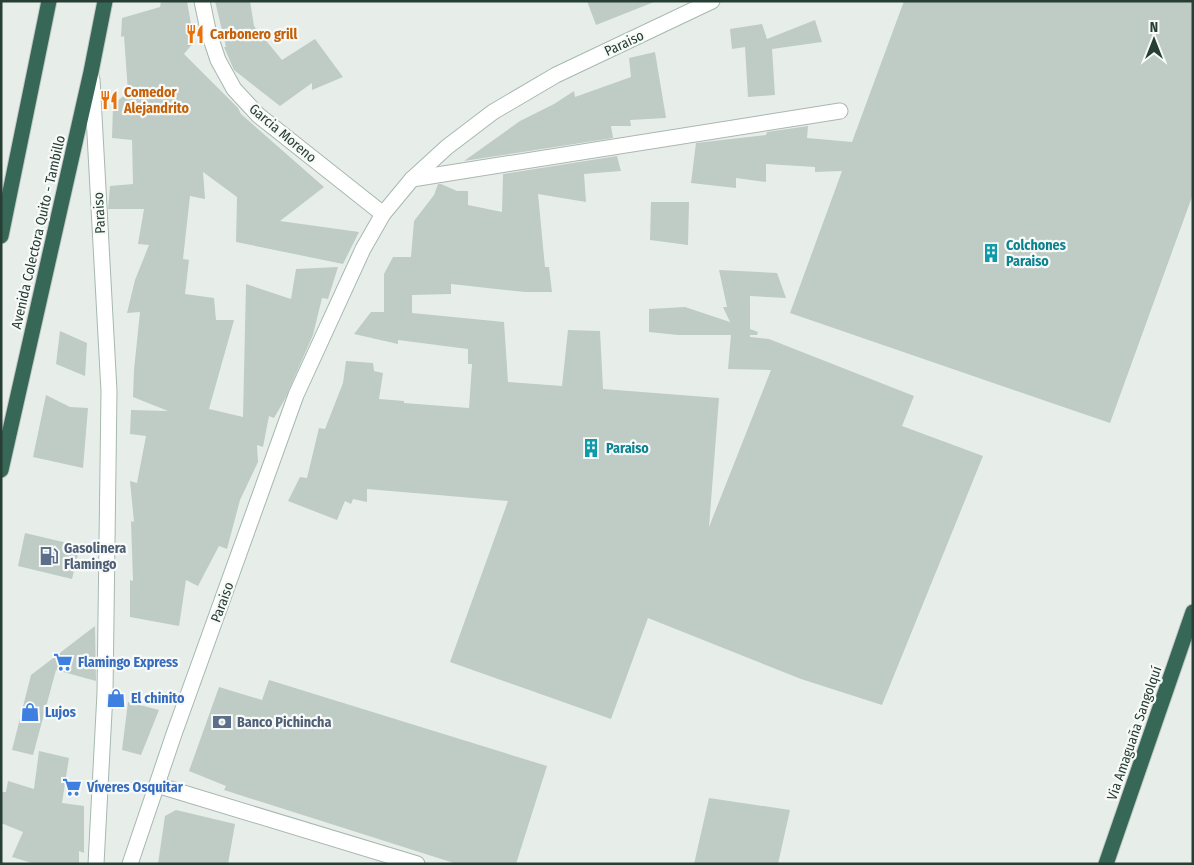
<svg xmlns="http://www.w3.org/2000/svg" width="1194" height="865" font-family="'Fira Sans Condensed',sans-serif">
<rect width="100%" height="100%" fill="#e7eeea"/>
<g fill="#bfcbc5">
<path d="M161 1H187L194 42 184 54 238 108 241 114 324 187 280 221 359 232 343 264 236 242 237 197 203 172 205 199 190 196 183 259 189 260 185 294 214 298 216 320H234L209 409 243 417 246 284 291 299 296 269 338 267 328 299 322 298 313 335 285 399 274 418 269 416 263 447 257 445 258 462 240 500 227 549 219 546 198 586 186 580 179 626 130 617V580L133 581 131 521 134 522 130 481 137 483 146 436 130 434 131 410 168 411 133 397 134 370 140 312 127 313 135 280 149 245 138 244 144 209H108L110 186 133 184 132 140 112 138 113 105 128 92 124 36 121 37 122 18 160 7Z"/>
<path d="M215 1H250L254 26 282 60 315 39 343 77 312 90V83L280 106 234 70 224 47H226Z"/>
<path d="M587 1H653L654 2 596 25Z"/>
<path d="M904 1H1193V194L1110 423 790 313 842 171 815 172V167L766 164V182L736 178V188L691 183 696 143 766 135 767 132 808 126 807 138 852 142Z"/>
<path d="M815 20 822 42 772 49 775 95 748 97 745 47 732 49 730 29 762 24 767 39Z"/>
<path d="M655 52 666 118 630 120 631 126H611L613 138 464 161 520 121 554 104 574 91 575 97 631 77 629 58Z"/>
<path d="M617 156 621 171 584 174 586 202 538 194 545 267H549L552 292H525L451 284V294L412 295V313L504 322 508 382 562 386 568 330 600 331 603 389 719 398 709 527 771 370 728 369 731 335H678L649 332V309L685 307 730 322 723 307H727L719 270 777 273 786 298 750 296V329L758 332 757 335H750V337L769 339 914 396 902 426 983 456 882 705 801 679 648 618 611 719 450 662 508 501 367 489V502L353 499 351 504 345 501 337 520 288 501 300 477 307 478 319 428 325 429 343 383 346 361 373 363 374 371 383 373 379 399 404 401V403L469 408 472 364H468V349L398 340V344L354 334 371 312H384V274L393 257H411L414 221 434 195 438 184H441L457 191H468V205L502 212 503 174Z"/>
<path d="M651 202H689L688 245 650 240Z"/>
<path d="M60 331 87 343 85 376 56 364Z"/>
<path d="M46 395 70 407 88 408 83 468 33 457Z"/>
<path d="M25 533 80 546 72 579 18 566Z"/>
<path d="M95 626 96 681 56 670 33 755 12 750 31 675Z"/>
<path d="M269 680 547 766 516 864H457L224 790 226 786 189 771 219 687 262 700Z"/>
<path d="M128 702 159 710 141 755 122 750Z"/>
<path d="M39 751 69 758 62 803 84 806V853L79 851V864H35L12 857 23 832 1 823V792H6L8 781 34 789Z"/>
<path d="M709 798 790 810 778 864H694Z"/>
<path d="M176 810 235 824 228 864H158L165 816Z"/>
</g>
<g fill="none" stroke-linecap="round" stroke-linejoin="round">
<g stroke="#aab6b0" stroke-width="17">
<g id="street">
<path d="M412 179 840 111"/>
<path d="M157 785 417 864"/>
</g>
</g>
<g stroke="#a6b8b0" stroke-width="17">
<g id="secondary">
<path d="M202 1 208 30 218 60 234 89 258 115 383 214"/>
<path d="M92 79 109 391 105 693 96 864"/>
<path d="M130 864 174 734 296 395 363 249 383 214 412 179 447 147 493 112 556 75 712 1"/>
</g>
</g>
<g stroke="#c3c9c6" stroke-width="17">
<g id="highway">
<path d="M1 236 49 1"/>
<path d="M1 470 91 72 105 1"/>
<path d="M1106 864 1193 612"/>
</g>
</g>
<use href="#street" stroke="#fff" stroke-width="15"/>
<use href="#secondary" stroke="#fff" stroke-width="15"/>
<use href="#highway" stroke="#376757" stroke-width="15"/>
</g>
<defs>
<g id="restaurant-bare" transform="scale(1.5)"><path d="M-5-6h1v4h1v-4h1v4h1v-4h1v5L-1.5 .5V6h-2V.5L-5-1ZM5-6V6H3V1.5H1.5Q1.5-4 5-6Z" fill="#e8710a" stroke="#f7faf8" stroke-width="2.5" paint-order="stroke"/></g>
<g id="building-bare" transform="scale(1.5)"><path d="M-4-6H4V6H1V3H-1V6H-4ZM-2.5-4.3h1.7v1.8h-1.7ZM.8-4.3h1.7v1.8H.8ZM-2.5-1h1.7V.8h-1.7ZM.8-1h1.7V.8H.8Z" fill="#0f9aa8" stroke="#f7faf8" stroke-width="2.5" paint-order="stroke"/></g>
<g id="fuel-bare" transform="scale(1.5)"><path d="M-5.5-6h7V0h2V4h1.3V-2.5L3-4.5l.8-.8L6-3V5H2.5V1h-1V6h-7ZM-4.2-4.7v3.2H.2V-4.7Z" fill="#5c6f8a" stroke="#f7faf8" stroke-width="2.5" paint-order="stroke"/></g>
<g id="supermarket-bare" transform="scale(1.5)"><path d="M-6-5.5h2.5l.6 2H6L4.5 2H-2.5L-4.4-4H-6ZM-1.5 3.2a1.3 1.3 0 1 0 .1 0ZM3 3.2a1.3 1.3 0 1 0 .1 0Z" fill="#3f7fe0" stroke="#f7faf8" stroke-width="2.5" paint-order="stroke"/></g>
<g id="shop-bare" transform="scale(1.5)"><path d="M-5-2.5h2.3a2.7 3.5 0 0 1 5.4 0H5L5.5 6h-11ZM-1.5-2.5h3a1.5 2.3 0 0 0-3 0Z" fill="#3f7fe0" stroke="#f7faf8" stroke-width="2.5" paint-order="stroke"/></g>
<g id="bank-bare" transform="scale(1.5)"><path d="M-6-4H6V4H-6ZM0-2.3a2.3 2.3 0 1 0 0 4.6a2.3 2.3 0 1 0 0-4.6Z" fill="#5c6f8a" stroke="#f7faf8" stroke-width="2.5" paint-order="stroke"/></g>
</defs>
<g fill-rule="evenodd">
<use href="#restaurant-bare" x="195" y="34"/>
<use href="#restaurant-bare" x="109" y="100"/>
<use href="#building-bare" x="991" y="253"/>
<use href="#building-bare" x="591" y="448"/>
<use href="#fuel-bare" x="49" y="556"/>
<use href="#supermarket-bare" x="63" y="662"/>
<use href="#shop-bare" x="116" y="698"/>
<use href="#shop-bare" x="30" y="712"/>
<use href="#bank-bare" x="222" y="722"/>
<use href="#supermarket-bare" x="72" y="787"/>
</g>
<g text-anchor="middle" stroke-width="4.5" stroke-linejoin="round" paint-order="stroke">
<g font-size="14" font-weight="bold" fill="#c56008" stroke="#f7faf8" text-anchor="start">
<text x="210" y="39">Carbonero grill</text>
<text x="124" y="97">Comedor<tspan x="124" dy="16">Alejandrito</tspan></text>
</g>
<g font-size="14" fill="#273e35" stroke="#f7faf8">
<text transform="translate(624 43) rotate(-25)" y="5">Paraiso</text>
<text transform="translate(283 133) rotate(40)" y="5">Garcia Moreno</text>
<text transform="translate(99 213) rotate(-93)" y="5">Paraiso</text>
<text transform="translate(38 232) rotate(-77)" y="5">Avenida Colectora Quito - Tambillo</text>
<text transform="translate(222 602) rotate(-70)" y="5">Paraiso</text>
<text transform="translate(1134 733) rotate(-71)" y="5">Via Amaguaña Sangolquí</text>
</g>
<g font-size="14" font-weight="bold" fill="#0d838f" stroke="#f7faf8" text-anchor="start">
<text x="1006" y="250">Colchones<tspan x="1006" dy="16">Paraiso</tspan></text>
<text x="606" y="453">Paraiso</text>
</g>
<g font-size="14" font-weight="bold" fill="#4e5e75" stroke="#f7faf8" text-anchor="start">
<text x="64" y="553">Gasolinera<tspan x="64" dy="16">Flamingo</tspan></text>
<text x="237" y="727">Banco Pichincha</text>
</g>
<g font-size="14" font-weight="bold" fill="#366cbe" stroke="#f7faf8" text-anchor="start">
<text x="78" y="667">Flamingo Express</text>
<text x="131" y="703">El chinito</text>
<text x="45" y="717">Lujos</text>
<text x="87" y="792">Víveres Osquitar</text>
</g>
</g>
<rect width="1194" height="865" fill="none" stroke="#273e35" stroke-width="5"/>
<g transform="translate(1154 40)" stroke="#f7faf8" stroke-width="4" paint-order="stroke">
<path d="M0-4L9 19L0 12L-9 19Z" fill="#273e35"/>
<text y="-8" font-size="14" font-weight="bold" text-anchor="middle" fill="#273e35">N</text>
</g>
</svg>
